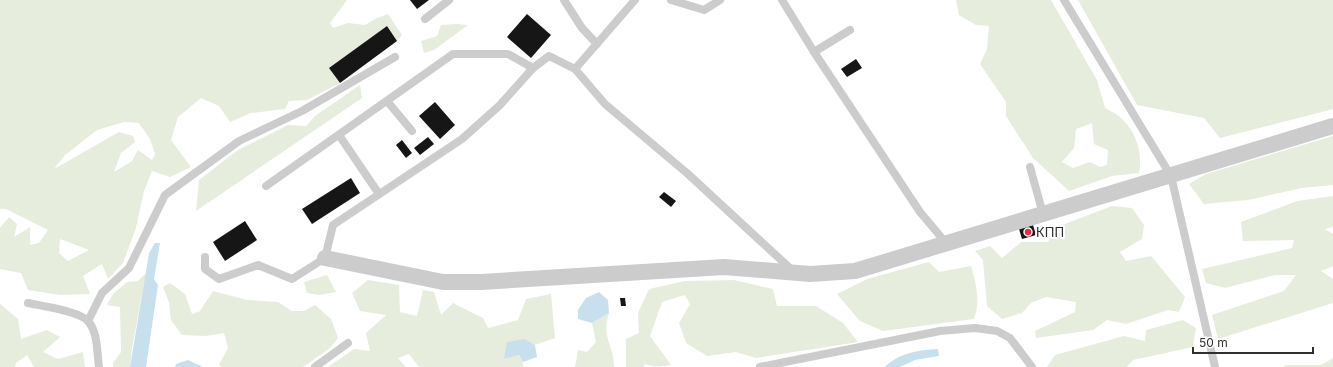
<svg xmlns="http://www.w3.org/2000/svg" width="1333" height="367" font-family="Inter,sans-serif">
<rect width="100%" height="100%" fill="#fff"/>
<g fill="#e6eddd" fill-rule="evenodd">
<path d="M0 0H347L330 23 333 28 348 23 365 25 377 18 388 14 402 35 397 41 387 26 329 68 340 83 307 100 289 101 285 109 251 113 230 122 219 106 201 98 178 117 171 140 191 167 170 177 152 171 144 191 136 228 123 263 108 279 102 264 83 276 90 294 60 295 28 290 21 273 0 269V228L9 217 17 224 14 237 30 227V245L39 243 48 230 6 209H0ZM124 122 139 123 150 139 155 154 152 160 138 150 132 161 114 172 121 153 135 142 133 136 119 132 54 169 65 155 97 130ZM60 239 89 250 68 261 59 253Z"/>
<path d="M956 0H1051L1097 80 1105 108C1110 111 1117 114 1121 118 1136 131 1143 154 1139 173L1112 176 1069 191 1033 158 1006 116V102L980 64 987 49 989 26 976 25 959 15ZM1092 123 1094 144 1108 150 1107 165 1100 167 1090 162 1073 168 1062 162 1074 148 1076 129Z"/>
<path d="M1078 0H1333V109L1220 138 1204 118 1137 105Z"/>
<path d="M457 24 468 25 434 50 424 53 421 41 437 36 441 25Z"/>
<path d="M360 85 362 98 196 211 199 180 238 150 288 125 306 126 315 116Z"/>
<path d="M1333 136V185L1302 188 1248 200 1204 204 1189 184 1206 174Z"/>
<path d="M1333 196V227L1325 229 1333 234V266L1321 271 1333 279V303L1218 339 1212 315 1284 291 1296 275H1275L1225 288 1206 283 1202 269 1292 248 1294 240 1243 241 1241 222 1297 201Z"/>
<path d="M1112 206 1132 208 1144 225 1142 239 1120 252 1126 261 1151 256 1185 297 1179 312 1168 310 1126 324 1107 320 1093 330 1036 338 1035 331 1075 312 1076 302 1046 297 1031 303 1022 313 1002 319 987 306 983 260 975 251 990 246 1002 258 1021 242H1048L1057 227Z"/>
<path d="M929 262 939 272 971 266C976 283 981 302 974 319L883 331 860 321 837 294 867 279Z"/>
<path d="M146 273 132 348 130 367H113V363L121 352 120 307 107 305 113 294 127 282 138 281Z"/>
<path d="M327 275 336 292 319 295 307 293 304 282Z"/>
<path d="M368 280 399 285 400 312 417 316 423 290 434 292 441 315 453 303 483 318 488 328 518 320 526 299 551 294 555 338 535 345 525 339 504 359 519 355 523 362V367H423L418 366 409 354 398 358 406 367H328L354 349 370 351 366 333 386 315 360 311 352 293Z"/>
<path d="M734 280 773 289 777 306H816L843 323 858 342 756 358 736 352 707 356 686 343 679 323 690 304 685 295 662 302 650 336 671 365C662 367 653 367 645 364L644 367H626V339L639 333 638 313 649 289 685 281Z"/>
<path d="M170 283 185 294 192 314 200 311 213 291 247 300 278 302 292 311H304L315 305 331 319 338 338 330 348 303 367H222L219 365 228 348 224 333 206 336 182 335 171 320 169 303 163 287Z"/>
<path d="M0 304 18 319 21 339 47 330 60 337 43 352 58 359 83 352 85 367H34L27 355 16 363 15 367H0Z"/>
<path d="M609 313C601 339 614 344 614 367H575L578 350 587 352 596 342 592 323Z"/>
<path d="M1183 320 1196 328 1193 347 1133 360 1127 367H1047L1055 355 1124 336 1145 341 1146 330Z"/>
<path d="M1333 358V367H1284L1286 365H1321Z"/>
</g>
<g fill="#c8e0ee">
<path d="M155 243H160L154 279 158 285 146 367H130L149 253Z"/>
<path d="M599 292 608 300 609 313 592 323 578 319V310L586 298Z"/>
<path d="M525 339 535 345 537 357 523 362 519 355 504 359 507 342Z"/>
<path d="M938 349 939 356 915 360 900 367H885C898 353 919 350 938 349Z"/>
<path d="M188 360 203 367H175L176 364Z"/>
</g>
<g fill="#161616">
<path d="M410 0H429L417 9Z"/>
<path d="M527 14 551 35 531 58 507 37Z"/>
<path d="M387 26 397 41 340 83 329 68Z"/>
<path d="M856 59 862 68 847 77 841 69Z"/>
<path d="M435 102 455 125 440 139 419 116Z"/>
<path d="M428 137 434 144 420 155 414 148Z"/>
<path d="M402 140 412 153 406 158 396 145Z"/>
<path d="M351 178 360 193 312 224 302 209Z"/>
<path d="M664 192 676 201 671 207 659 197Z"/>
<path d="M245 221 257 240 225 261 213 242Z"/>
<path d="M1033 225 1036 235 1022 239 1019 229Z"/>
<path d="M620 298H625L626 306H621Z"/>
</g>
<g fill="none" stroke-linecap="round" stroke-linejoin="round">
<g stroke="#ccc" stroke-width="8">
<path d="M564 0 582 28 597 44"/>
<path d="M671 0 704 10 720 0"/>
<path d="M782 0 814 52 920 212 946 243"/>
<path d="M1064 0 1171 176 1215 367"/>
<path d="M425 19 449 0"/>
<path d="M814 52 850 30"/>
<path d="M575 69 635 0"/>
<path d="M387 101 412 131"/>
<path d="M339 135 379 194"/>
<path d="M1030 167 1043 214"/>
<path d="M266 186 453 54H508L533 68"/>
<path d="M205 257V269L219 279 258 265 292 279 325 258 333 225 462 139 500 105 533 68 549 56 575 69 605 104 688 174 793 271"/>
<path d="M28 303C42 306 79 311 88 321 98 332 97 353 99 367"/>
<path d="M88 321 102 293 129 268 165 195 239 141 302 111 395 57"/>
<path d="M315 367 348 343"/>
<path d="M760 367 940 331 975 328 997 331 1010 338 1032 367"/>
</g>
<path stroke="#ccc" stroke-width="16" d="M325 258 443 282H481L724 267 810 274 855 271 1333 126"/>
</g>
<circle fill="#ed2a40" stroke="#fff" stroke-width="1.5" cx="1028" cy="232" r="4"/>
<g text-anchor="middle" stroke-width="4" stroke-linejoin="round" paint-order="stroke">
<g font-size="13" fill="#2f2f2f" stroke="#fff" text-anchor="start">
<text x="1036" y="237">КПП</text>
</g>
</g>
<path d="M1193 347v6h120v-6" fill="none" stroke="#2f2f2f" stroke-width="2"/>
<text x="1199" y="347" font-size="12" fill="#2f2f2f" stroke="#ffffff" stroke-width="3" paint-order="stroke">50 m</text>
</svg>
